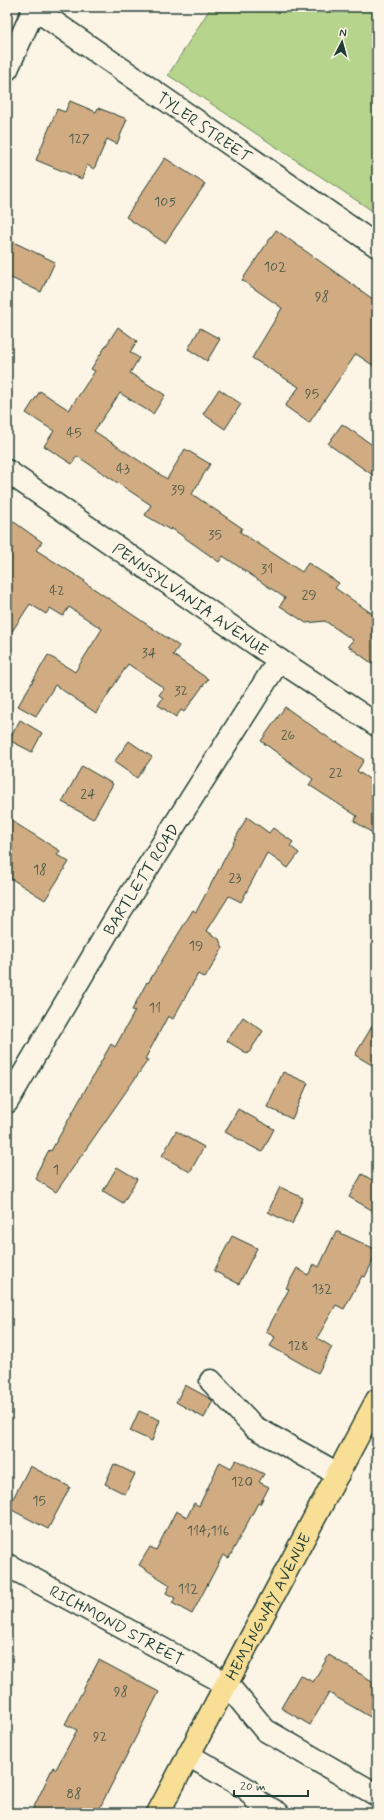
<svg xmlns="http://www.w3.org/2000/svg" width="384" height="1820" font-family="Mynerve,sans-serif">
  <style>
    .green { fill: #b6d48c; stroke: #6a8860 }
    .building { fill: #d1ac83; stroke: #1f3d34 }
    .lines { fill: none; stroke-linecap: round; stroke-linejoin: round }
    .minor-casing { stroke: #1f3d34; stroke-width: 25 }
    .major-casing { stroke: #1f3d34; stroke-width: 25 }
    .minor { stroke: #fcf5e5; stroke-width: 22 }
    .major { stroke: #f9df96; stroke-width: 22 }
    .labels { text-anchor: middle; stroke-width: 4; stroke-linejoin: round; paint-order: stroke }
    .number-label { font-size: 14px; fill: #4c5948 }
    .street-label { font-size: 16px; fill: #1f3d34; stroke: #fcf5e5 }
  </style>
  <rect width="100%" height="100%" fill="#fcf5e5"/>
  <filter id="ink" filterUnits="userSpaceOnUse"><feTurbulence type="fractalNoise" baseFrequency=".025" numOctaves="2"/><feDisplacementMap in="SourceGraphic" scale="8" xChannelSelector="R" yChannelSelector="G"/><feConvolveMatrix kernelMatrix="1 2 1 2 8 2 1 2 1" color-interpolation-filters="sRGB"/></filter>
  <g filter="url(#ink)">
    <!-- green -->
    <polygon class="green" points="211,7 377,7 377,214 168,75"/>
    <!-- building -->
    <g class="building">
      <polygon points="70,101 96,112 98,108 127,119 117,144 107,139 94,169 87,165 82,179 36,160 57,109 65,112"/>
      <polygon points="165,158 205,184 165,243 126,217"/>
      <polygon points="276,230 377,302 377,368 356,354 309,423 285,406 299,387 252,358 282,308 242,280"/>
      <polygon points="7,239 55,262 41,292 7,276"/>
      <polygon points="118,327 137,341 130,352 139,358 130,373 165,395 153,414 120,393 94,431 167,479 185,449 210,464 192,494 242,528 240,532 302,572 308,563 339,583 335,588 377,617 377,667 348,646 353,640 325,621 306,623 280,606 285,598 223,556 219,562 171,528 170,530 145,515 151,505 77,456 72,464 44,446 54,431 26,413 40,391 69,410 95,371 91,369"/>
      <polygon points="200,328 220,339 207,361 188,349"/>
      <polygon points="219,389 241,404 225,429 203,414"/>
      <polygon points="342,424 377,448 377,478 328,444"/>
      <polygon points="7,517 42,542 36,550 85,581 84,582 179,646 173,655 208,679 184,712 181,710 176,717 158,705 163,698 159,695 164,688 128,664 96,713 55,685 36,716 18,706 48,655 75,672 102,629 69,607 63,616 50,608 46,614 30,604 7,639"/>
      <polygon points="285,707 336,743 337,742 364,760 357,771 377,784 377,836 354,821 357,816 309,785 313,779 261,741"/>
      <polygon points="20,720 42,733 32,752 9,740"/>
      <polygon points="129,741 152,757 137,778 114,762"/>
      <polygon points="82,766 113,784 93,819 62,802"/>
      <polygon points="247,817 269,833 273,828 293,842 290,846 299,853 288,868 267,853 241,902 229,896 207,931 219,939 223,948 205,978 198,974 173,1019 168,1016 145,1059 148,1060 56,1192 36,1179 38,1175 36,1174 49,1150 51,1151 111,1044 115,1047 135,1011 132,1010 147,982 148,983 193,910 196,912"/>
      <polygon points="7,818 60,851 57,855 69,862 45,900 7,876"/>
      <polygon points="243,1017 263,1031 248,1054 227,1041"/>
      <polygon points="377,1018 377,1068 355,1055"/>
      <polygon points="283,1072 308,1083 292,1119 267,1107"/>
      <polygon points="238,1109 274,1129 262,1152 225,1132"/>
      <polygon points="176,1131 204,1147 190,1172 162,1156"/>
      <polygon points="117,1167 137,1179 123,1203 103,1191"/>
      <polygon points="362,1174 377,1183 377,1213 349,1197"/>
      <polygon points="280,1187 303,1198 292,1224 268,1212"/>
      <polygon points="336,1231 377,1250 377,1252 365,1277 362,1276 344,1309 336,1305 317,1338 332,1347 318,1373 270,1346 275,1337 266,1332 289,1289 286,1288 297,1268 308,1275 314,1264 319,1267"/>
      <polygon points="232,1236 257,1248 239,1284 214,1271"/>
      <polygon points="185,1385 209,1398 213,1401 204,1418 176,1402"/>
      <polygon points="139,1411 160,1420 152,1441 130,1431"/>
      <polygon points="236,1460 264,1474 259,1482 269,1487 260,1504 258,1503 229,1558 223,1555 192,1614 172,1603 175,1598 166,1593 170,1585 139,1565 150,1547 156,1550 176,1511 187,1517 194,1503 199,1506 220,1462 231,1468"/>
      <polygon points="114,1464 135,1474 125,1494 105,1484"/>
      <polygon points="30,1466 70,1487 48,1529 8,1508"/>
      <polygon points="329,1655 377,1684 377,1721 329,1693 310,1725 281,1708 300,1675 313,1682"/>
      <polygon points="99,1660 159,1692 97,1813 31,1813 53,1767 56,1769 77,1730 65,1724"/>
    </g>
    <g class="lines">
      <defs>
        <g id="minor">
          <path id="s1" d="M 32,7 L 377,246"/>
          <polyline points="7,69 35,7"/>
          <path id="s2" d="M 7,471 L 279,660 L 377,725"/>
          <path id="s3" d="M 7,1102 L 117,916 L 279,660"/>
          <polyline points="211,1381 254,1427 338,1474"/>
          <path id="s4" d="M 7,1565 L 227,1684 L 265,1730 L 377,1795"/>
          <polyline points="188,1755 247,1789 257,1801 278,1813"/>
        </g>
        <g id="major">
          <path id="s5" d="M 158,1813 L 377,1400"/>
        </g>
      </defs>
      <!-- minor casing -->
      <use href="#minor" class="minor-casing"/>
      <!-- major casing -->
      <use href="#major" class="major-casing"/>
      <!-- minor -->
      <use href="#minor" class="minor"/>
      <!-- major -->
      <use href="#major" class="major"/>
    </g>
  </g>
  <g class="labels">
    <!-- number labels -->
    <g class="number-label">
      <text x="79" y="143">127</text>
      <text x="165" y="206">105</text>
      <text x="275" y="271">102</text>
      <text x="322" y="301">98</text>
      <text x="312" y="398">95</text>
      <text x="74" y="437">45</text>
      <text x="123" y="473">43</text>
      <text x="178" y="494">39</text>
      <text x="215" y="539">35</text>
      <text x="267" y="573">31</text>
      <text x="57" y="595">42</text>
      <text x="309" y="599">29</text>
      <text x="149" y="657">34</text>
      <text x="181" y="695">32</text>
      <text x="288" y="739">26</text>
      <text x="336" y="777">22</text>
      <text x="88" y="798">24</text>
      <text x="40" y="874">18</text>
      <text x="235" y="882">23</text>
      <text x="196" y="950">19</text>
      <text x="155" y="1012">11</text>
      <text x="56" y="1174">1</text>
      <text x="322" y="1293">132</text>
      <text x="298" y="1350">128</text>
      <text x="242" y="1486">120</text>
      <text x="39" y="1505">15</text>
      <text x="208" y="1535">114;116</text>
      <text x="188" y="1593">112</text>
      <text x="121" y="1696">98</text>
      <text x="100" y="1741">92</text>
      <text x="74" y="1798">88</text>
    </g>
    <!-- street labels -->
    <g class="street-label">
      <text dy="6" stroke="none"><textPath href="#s1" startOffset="210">TYLER STREET</textPath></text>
      <text dy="6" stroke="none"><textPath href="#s2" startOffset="224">PENNSYLVANIA AVENUE</textPath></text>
      <text dy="6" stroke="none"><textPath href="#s3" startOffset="260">BARTLETT ROAD</textPath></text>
      <text dy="6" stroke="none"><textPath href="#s5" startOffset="234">HEMINGWAY AVENUE</textPath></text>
      <text dy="6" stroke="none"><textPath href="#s4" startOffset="125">RICHMOND STREET</textPath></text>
    </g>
  </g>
  <!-- margin -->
  <rect width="384" height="1820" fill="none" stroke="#fcf5e5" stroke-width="24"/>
  <rect x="12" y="12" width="360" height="1796" fill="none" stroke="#1f3d34" stroke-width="1.5" filter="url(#ink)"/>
  <!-- north arrow -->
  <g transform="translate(342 42) rotate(6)" stroke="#fcf5e5" stroke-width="3" paint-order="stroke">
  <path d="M0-3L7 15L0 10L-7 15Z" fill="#1f3d34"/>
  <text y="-6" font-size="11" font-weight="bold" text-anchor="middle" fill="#1f3d34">N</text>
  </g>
  <!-- scale -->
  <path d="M234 1790v6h74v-6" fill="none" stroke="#1f3d34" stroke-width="2"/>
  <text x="240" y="1790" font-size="12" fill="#1f3d34" stroke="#fcf5e5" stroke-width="3" paint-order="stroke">20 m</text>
</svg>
